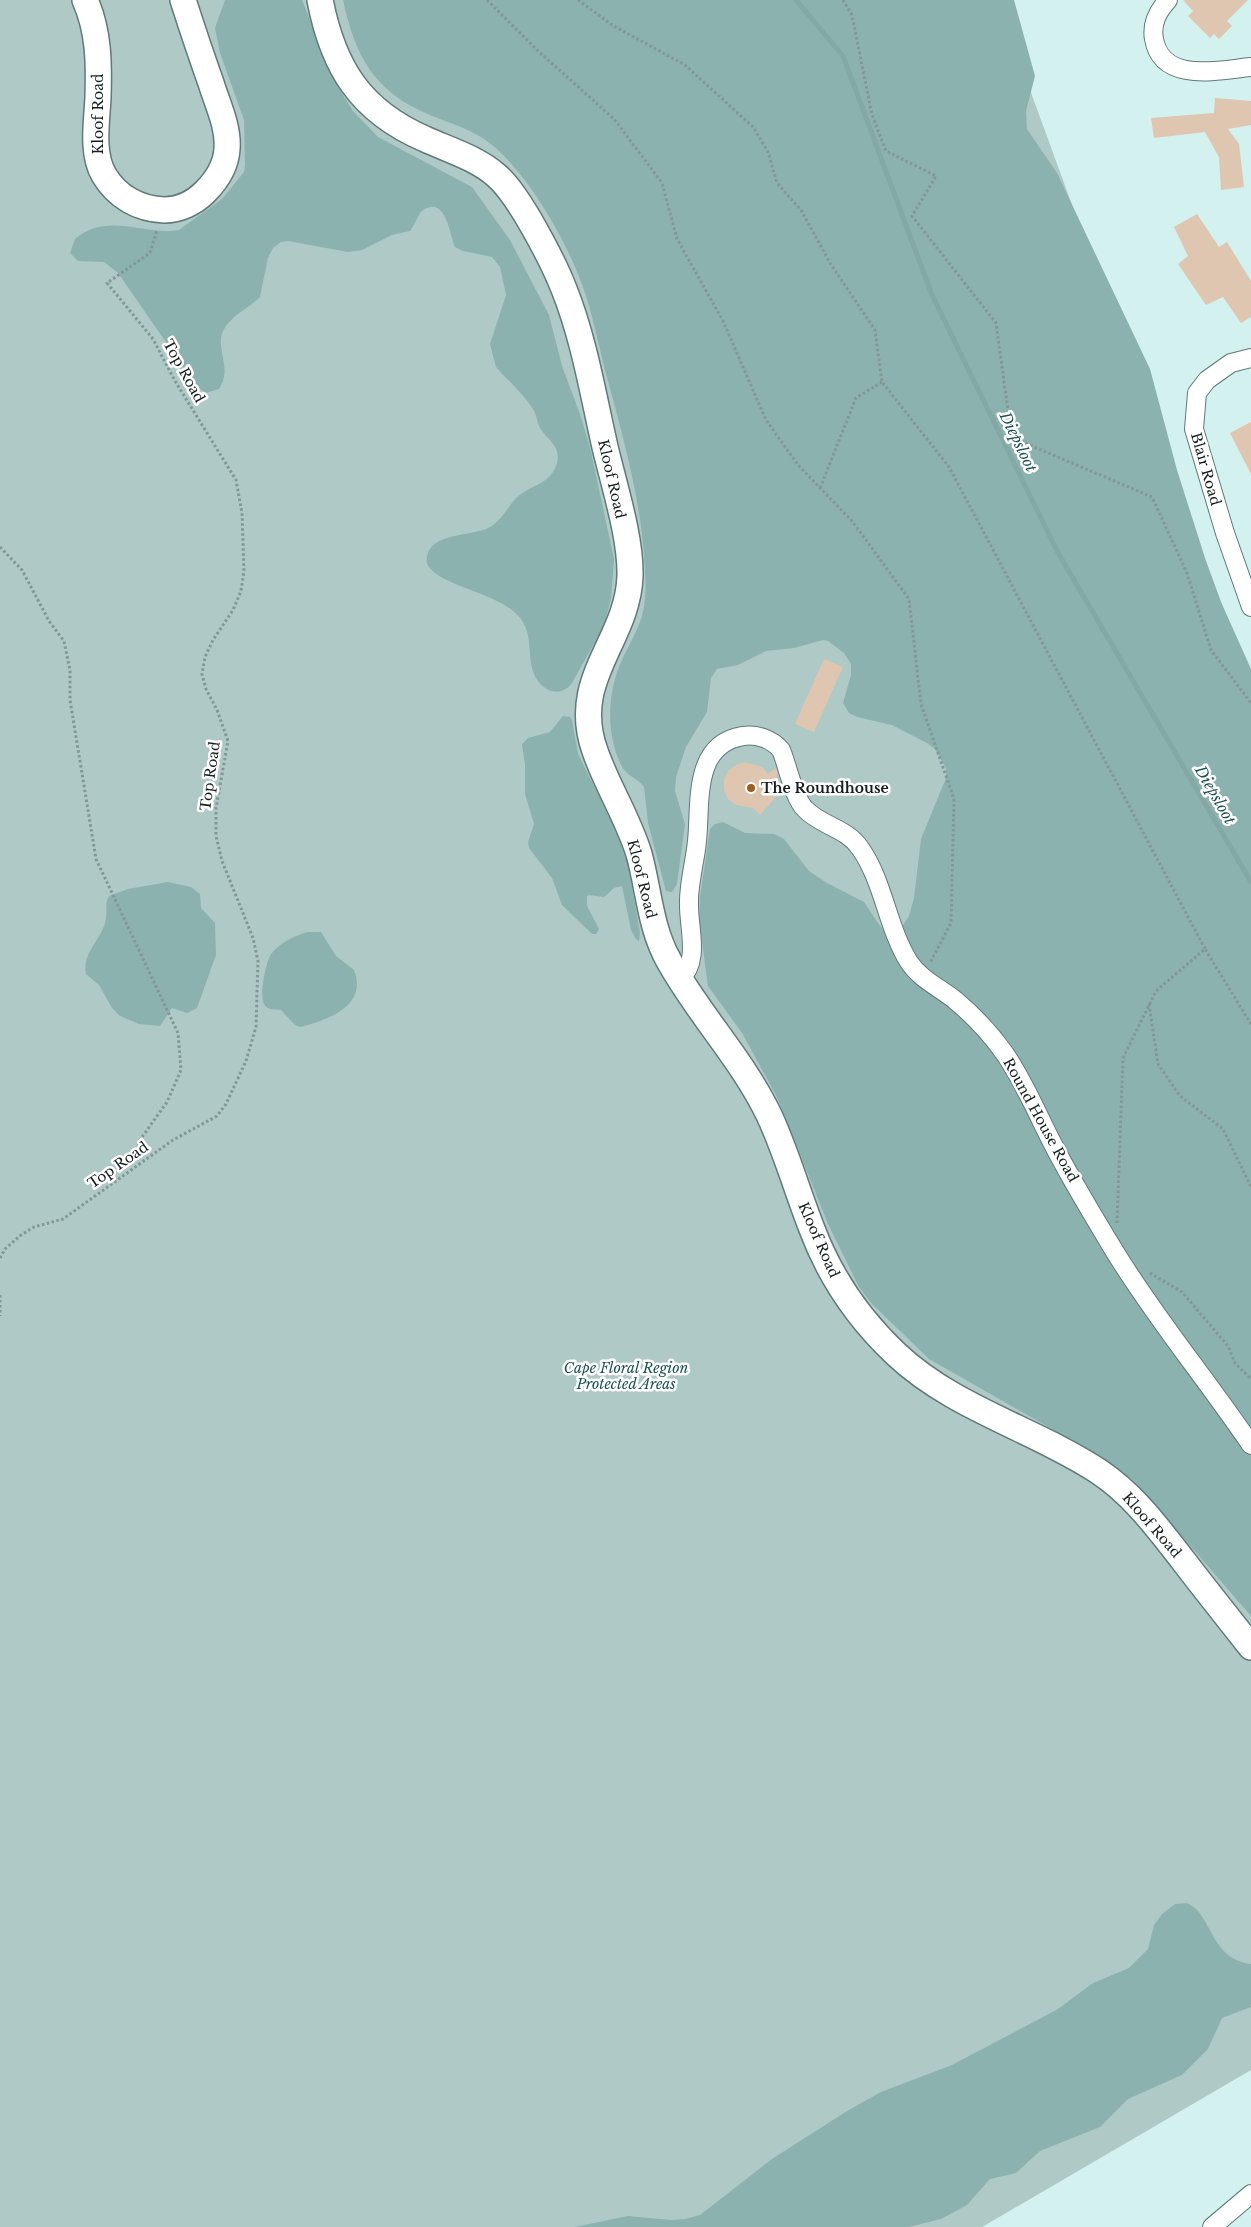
<svg xmlns="http://www.w3.org/2000/svg" width="1251" height="2227" font-family="'Libre Baskerville',serif">
  <style>
    .green { fill: #afc9c7 }
    .forest { fill: #8cb2b0 }
    .lines { fill: none; stroke-linecap: round; stroke-linejoin: round }
    .stream { stroke: #83a8a6; stroke-width: 5 }
    .building { fill: #dfc6b0 }
    .street-casing { stroke: #5e7a79; stroke-width: 20 }
    .secondary-casing { stroke: #5e7a79; stroke-width: 28 }
    .path { stroke: #809795; stroke-width: 3; stroke-dasharray: 2.5 2.5; stroke-linecap: butt }
    .street { stroke: #fff; stroke-width: 18 }
    .secondary { stroke: #fff; stroke-width: 25 }
    .poi-dot { fill: #9a5f20; stroke: #fff; stroke-width: 2 }
    .labels { text-anchor: middle; stroke-width: 5; stroke-linejoin: round; paint-order: stroke }
    .street-label { font-size: 14px; fill: #141f1e; stroke: #fff }
    .poi-label { font-size: 14px; font-weight: bold; fill: #141f1e; stroke: #fff; text-anchor: start }
    .park-label { font-size: 14px; font-style: italic; fill: #19514f; stroke: #fff }
    .water-label { font-size: 15px; font-style: italic; fill: #1a5150; stroke: #fff }
  </style>
  <rect width="100%" height="100%" fill="#d2f1ef"/>
  <!-- green -->
  <polygon class="green" points="0,0 997,0 1130,363 1251,681 1251,2070 982,2227 0,2227"/>
  <!-- forest -->
  <g class="forest">
    <path d="M 225,0 L 302,0 L 335,82 L 353,111 L 378,137 L 472,187 L 510,240 L 549,315 L 562,366 L 580,414 L 590,447 L 614,559 L 611,598 L 604,626 L 572,683 C 560,699 541,691 534,674 C 527,656 533,636 521,619 C 499,591 440,588 427,564 C 424,529 475,539 493,525 C 505,516 510,502 521,494 C 532,486 546,483 553,472 C 566,449 550,443 540,428 C 537,423 537,416 534,411 C 524,394 508,381 496,367 L 490,344 L 506,295 L 500,267 L 492,257 L 463,251 L 455,247 C 450,237 446,193 422,211 C 417,216 415,225 410,231 L 392,235 L 362,250 L 348,252 L 288,241 L 281,242 L 273,248 L 268,258 L 260,297 C 248,309 231,315 223,331 C 215,349 233,368 219,389 L 206,393 L 197,387 L 118,273 L 104,262 L 78,261 L 70,253 L 75,239 C 107,211 146,236 179,230 L 222,199 L 244,172 L 245,165 L 244,120 L 220,53 L 215,28 Z"/>
    <path d="M 343,0 L 1014,0 L 1035,76 L 1026,111 L 1027,129 L 1057,173 L 1150,369 L 1177,470 L 1205,558 L 1221,602 L 1251,669 L 1251,1616 L 1134,1481 L 1096,1454 L 929,1359 L 872,1304 L 859,1287 L 828,1224 L 777,1097 L 742,1033 L 708,986 L 699,920 L 700,897 L 710,829 L 715,824 L 723,822 L 745,833 L 774,834 L 784,839 L 809,871 L 827,883 L 864,902 L 880,926 L 888,934 L 900,930 L 909,916 L 914,898 L 921,839 L 946,778 L 946,768 L 935,749 L 927,743 L 892,725 L 857,717 L 849,713 L 843,703 L 851,675 L 851,664 L 844,653 L 828,641 L 823,640 L 794,648 L 766,651 L 738,665 L 717,669 L 711,678 L 707,712 L 686,747 L 676,777 L 675,791 L 685,824 L 677,884 L 672,892 L 666,891 L 648,823 L 644,787 C 638,778 626,776 621,765 C 606,733 607,695 621,662 C 628,647 637,632 642,616 C 646,601 646,586 645,570 C 642,505 625,444 608,381 C 600,353 595,324 586,296 C 571,248 531,177 492,145 C 474,130 452,124 430,115 C 374,92 355,56 343,0 Z"/>
    <polygon points="563,716 570,717 572,720 578,754 616,830 628,865 640,932 639,941 636,939 631,930 622,886 614,888 604,897 589,895 587,896 587,906 599,929 596,934 592,934 562,905 552,878 529,848 528,842 534,824 525,794 525,765 522,744 528,738 550,732"/>
    <path d="M 168,882 L 191,887 L 200,894 L 201,908 L 215,923 L 216,955 L 197,1008 L 187,1013 L 172,1008 L 160,1026 L 139,1024 L 120,1016 L 112,1008 L 99,985 L 86,974 C 82,953 100,941 105,923 C 108,914 104,904 109,896 L 128,889 Z"/>
    <path d="M 308,932 L 321,932 L 336,956 L 354,970 C 368,1006 328,1020 300,1027 L 295,1025 L 281,1010 C 275,1009 268,1011 264,1004 C 259,996 266,961 271,954 C 281,942 294,936 308,932 Z"/>
    <path d="M 1186,1903 C 1212,1911 1209,1959 1251,1964 L 1251,2007 L 1222,2018 L 1208,2049 L 1182,2075 L 1128,2099 L 1100,2127 L 1040,2151 L 1016,2173 L 990,2179 L 967,2205 L 941,2219 L 909,2227 L 575,2227 L 628,2216 L 671,2220 L 685,2219 L 700,2215 L 772,2159 L 847,2111 L 881,2092 L 952,2065 L 1058,2009 L 1093,1983 L 1129,1968 L 1148,1949 L 1154,1925 L 1162,1914 L 1175,1904 Z"/>
  </g>
  <g class="lines">
    <!-- stream -->
    <polyline class="stream" points="796,0 843,56 932,295 1057,551 1251,882"/>
  </g>
  <!-- building -->
  <g class="building">
    <polygon points="1183,0 1248,0 1227,21 1232,26 1219,39 1214,34 1210,38 1188,16 1193,11"/>
    <polygon points="1215,98 1251,101 1251,125 1228,129 1239,144 1244,187 1221,190 1219,157 1205,132 1154,138 1151,118 1214,113"/>
    <polygon points="1197,214 1219,247 1227,242 1251,281 1251,317 1241,323 1223,297 1206,305 1178,264 1188,256 1174,227"/>
    <polygon points="1251,422 1251,474 1230,433"/>
    <polygon points="824,659 843,667 814,732 795,724"/>
    <polygon points="745,762 762,767 768,774 776,768 777,772 777,796 760,815 753,808 736,805 728,799 724,790 724,780 728,771 736,765"/>
  </g>
  <g class="lines">
    <defs>
      <g id="street">
        <path d="M 1168,0 C 1158,11 1151,23 1154,39 C 1162,84 1219,70 1251,67"/>
        <polyline points="1251,358 1231,363 1207,380 1197,393 1194,429 1225,533 1251,607"/>
        <path d="M 680,979 C 700,962 689,929 689,906 C 688,884 695,863 697,841 C 701,804 692,744 743,736 C 757,734 772,739 781,750 C 788,766 793,797 805,809 C 821,826 847,828 860,848 C 884,882 887,927 909,962 C 920,979 940,988 955,1000 C 974,1016 991,1034 1005,1054 C 1026,1084 1039,1119 1057,1152 C 1075,1186 1095,1219 1115,1252 C 1156,1319 1207,1380 1251,1445"/>
        <polyline points="1212,2227 1251,2194"/>
      </g>
      <g id="secondary">
        <path d="M 85,0 C 99,31 99,64 98,97 C 97,121 91,153 104,175 C 117,197 139,209 164,210 C 179,210 194,203 205,192 C 217,180 226,166 227,149 C 229,127 217,103 211,83 C 201,55 192,28 183,0"/>
        <path d="M 320,0 C 333,67 360,111 425,139 C 449,150 477,158 497,176 C 519,195 553,261 564,289 C 584,339 593,394 605,447 C 614,485 631,538 630,576 C 628,641 569,679 595,751 C 607,786 628,818 639,854 C 649,890 650,928 669,961 C 699,1015 742,1059 769,1115 C 786,1151 797,1191 812,1229 C 830,1277 859,1319 896,1354 C 953,1408 1034,1429 1098,1471 C 1133,1494 1157,1527 1182,1559 C 1205,1589 1228,1618 1251,1647"/>
      </g>
    </defs>
    <!-- street casing -->
    <use href="#street" class="street-casing"/>
    <!-- secondary casing -->
    <use href="#secondary" class="secondary-casing"/>
    <!-- path -->
    <g class="path">
      <polyline points="487,0 537,50 614,119 662,183 677,239 723,321 766,420 798,465 852,521 909,599 921,704 954,799 951,923 930,963"/>
      <polyline points="578,0 612,25 685,65 753,127 768,152 777,183 801,210 830,263 875,330 882,382 949,467 1205,949"/>
      <polyline points="843,0 852,15 872,115 886,151 936,176 912,216 996,323 1011,432 1025,443 1152,497 1187,573 1211,650 1251,703"/>
      <polyline points="820,488 856,398 882,382"/>
      <polyline points="0,547 22,570 49,621 64,641 70,670 70,700 96,859 178,1033 181,1070 167,1102 140,1140 136,1153 139,1163"/>
      <polyline points="1149,1004 1158,1064 1180,1096 1223,1129 1251,1187"/>
      <polyline points="1117,1223 1123,1058 1156,991 1205,949 1251,1024"/>
      <polyline points="0,1258 5,1249 21,1235 34,1227 63,1219 173,1140 217,1116 226,1104 246,1061 256,1027 258,961 253,938 222,861 216,836 216,808 228,741 217,710 206,689 202,674 205,657 213,640 233,610 241,591 244,571 242,513 236,480 175,381 153,339 107,283 150,253 157,230"/>
      <polyline points="1150,1273 1182,1292 1228,1346 1235,1363 1251,1379"/>
      <polyline points="0,1295 0,1316"/>
    </g>
    <!-- street -->
    <use href="#street" class="street"/>
    <!-- secondary -->
    <use href="#secondary" class="secondary"/>
  </g>
  <!-- markers -->
  <circle class="poi-dot" cx="751" cy="788" r="5"/>
  <g class="labels">
    <!-- street labels -->
    <g class="street-label">
      <text transform="translate(98 114) rotate(-90)" y="5">Kloof Road</text>
      <text transform="translate(184 371) rotate(61)" y="5">Top Road</text>
      <text transform="translate(1206 469) rotate(74)" y="5">Blair Road</text>
      <text transform="translate(612 479) rotate(77)" y="5">Kloof Road</text>
      <text transform="translate(210 776) rotate(-82)" y="5">Top Road</text>
      <text transform="translate(642 879) rotate(76)" y="5">Kloof Road</text>
      <text transform="translate(1041 1120) rotate(61)" y="5">Round House Road</text>
      <text transform="translate(118 1165) rotate(-35)" y="5">Top Road</text>
      <text transform="translate(819 1240) rotate(66)" y="5">Kloof Road</text>
      <text transform="translate(1152 1525) rotate(49)" y="5">Kloof Road</text>
    </g>
    <!-- poi labels -->
    <g class="poi-label">
      <text x="761" y="793">The Roundhouse</text>
    </g>
    <!-- park labels -->
    <g class="park-label">
      <text x="626" y="1373">Cape Floral Region<tspan x="626" dy="16">Protected Areas</tspan></text>
    </g>
    <!-- water labels -->
    <g class="water-label">
      <text transform="translate(1018 442) rotate(64)" y="5">Diepsloot</text>
      <text transform="translate(1215 795) rotate(60)" y="5">Diepsloot</text>
    </g>
  </g>
</svg>
